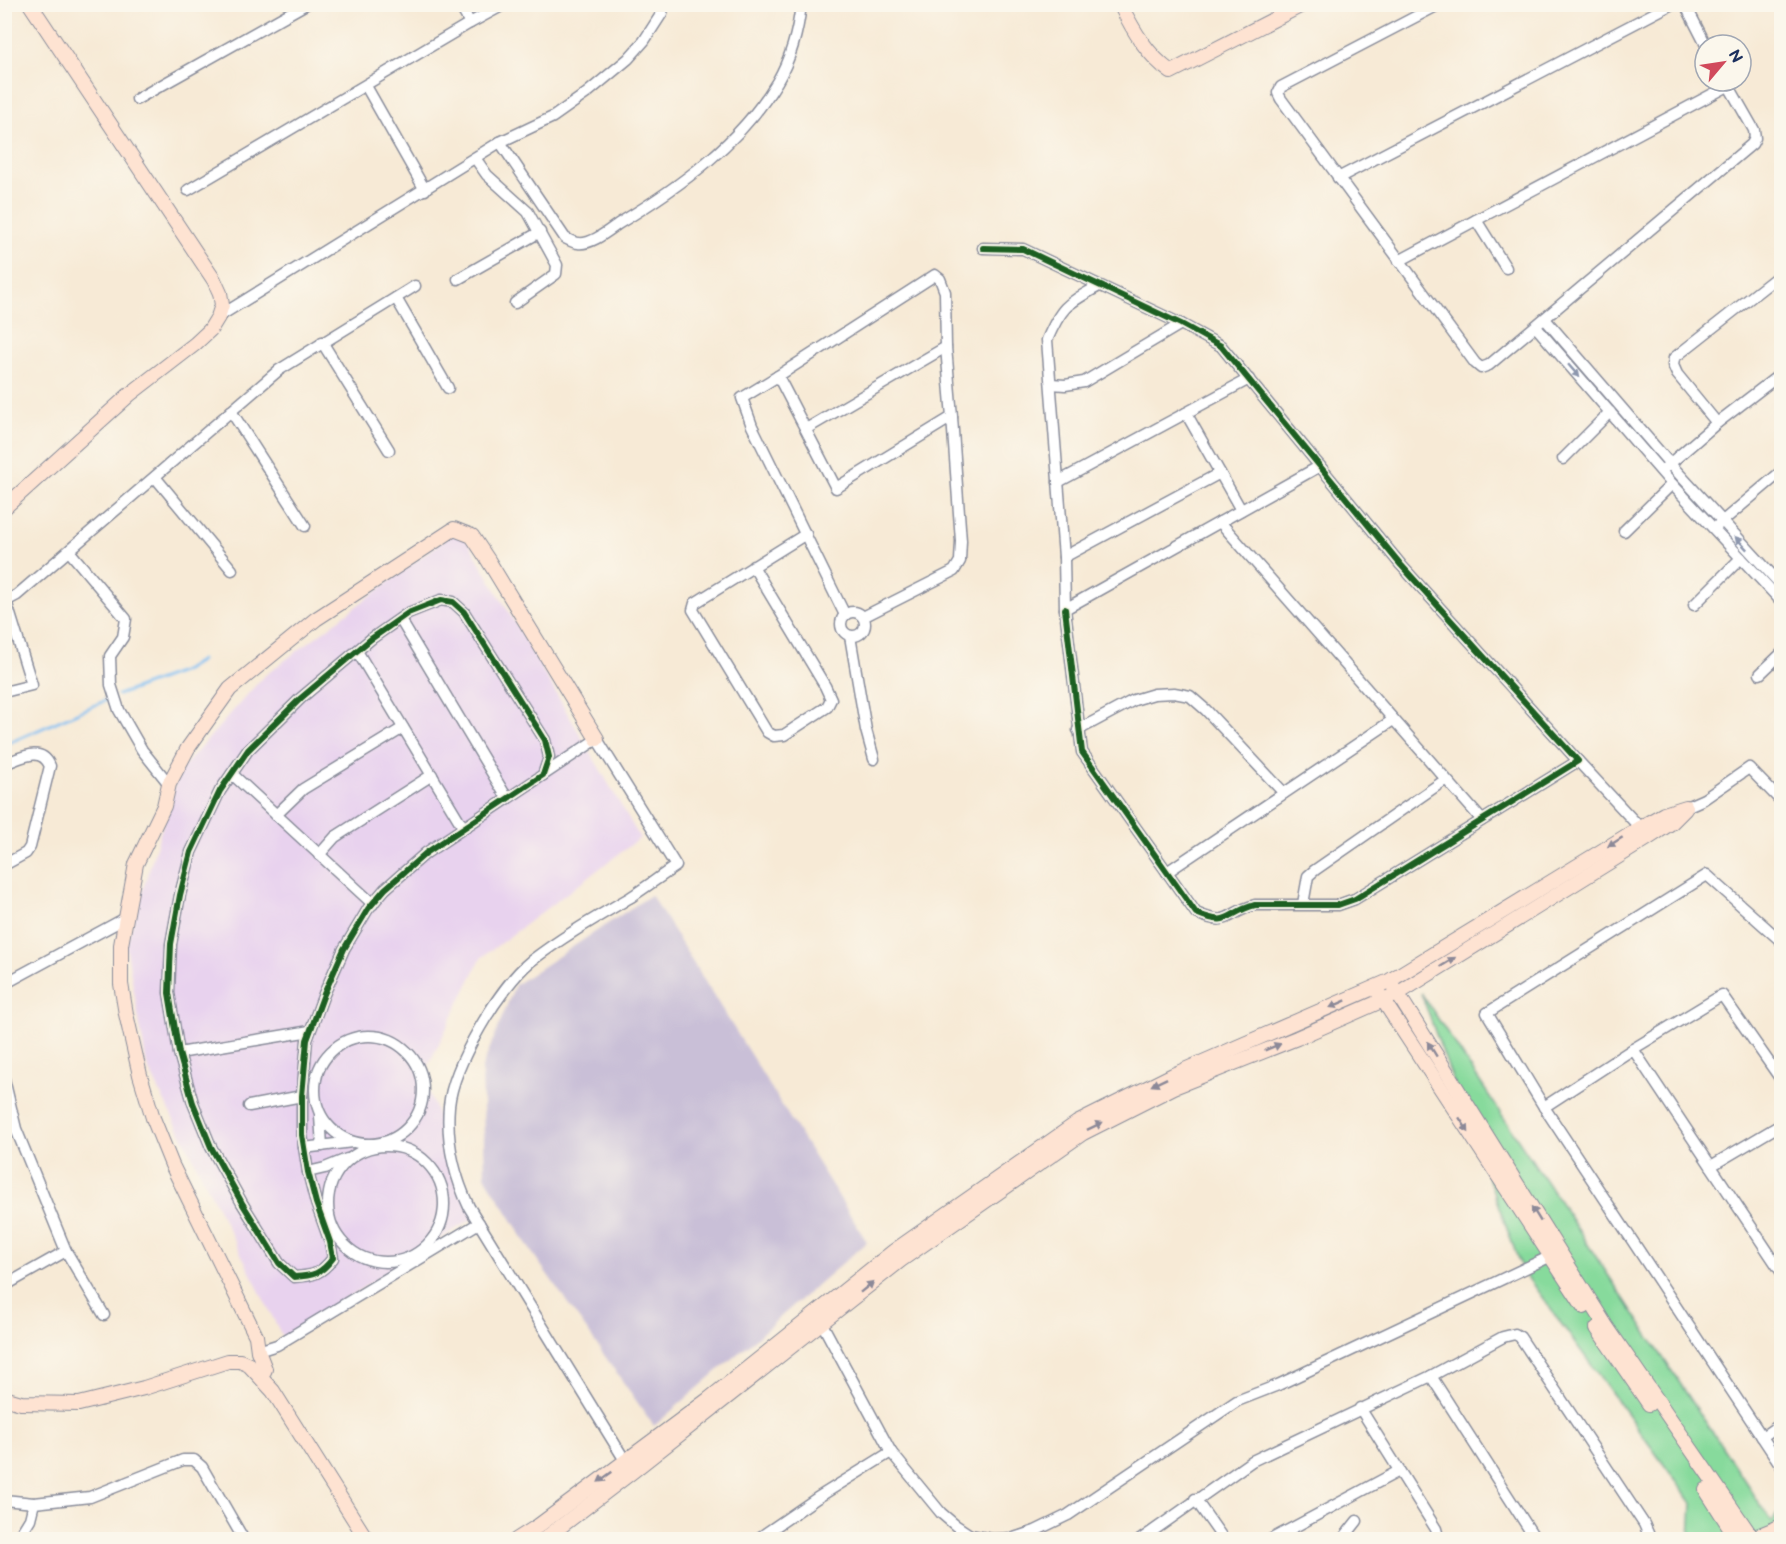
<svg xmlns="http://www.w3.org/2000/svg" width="1786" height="1544" font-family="'Balsamiq Sans',sans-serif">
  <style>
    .built { fill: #e8d2ee }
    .industrial { fill: #c9bfd7 }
    .green { fill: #87da9c; stroke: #51847d; stroke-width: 1.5 }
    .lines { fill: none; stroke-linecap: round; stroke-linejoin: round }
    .stream { stroke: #7dbdf2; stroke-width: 3 }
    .street-casing { stroke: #898c9a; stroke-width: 13 }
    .secondary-casing { stroke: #898c9a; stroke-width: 16 }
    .street { stroke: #fff; stroke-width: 10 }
    .secondary { stroke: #fee3d2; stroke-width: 14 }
    .cycleway-casing { stroke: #fbf7ec; stroke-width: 10 }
    .cycleway { stroke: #1b5e20; stroke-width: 6 }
    .oneway { fill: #8d97ae }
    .oneway2 { fill: #8c8998 }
  </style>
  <rect width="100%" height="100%" fill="#fbf7ec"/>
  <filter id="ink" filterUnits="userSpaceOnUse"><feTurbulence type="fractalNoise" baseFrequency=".0167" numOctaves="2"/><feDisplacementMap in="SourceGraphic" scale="12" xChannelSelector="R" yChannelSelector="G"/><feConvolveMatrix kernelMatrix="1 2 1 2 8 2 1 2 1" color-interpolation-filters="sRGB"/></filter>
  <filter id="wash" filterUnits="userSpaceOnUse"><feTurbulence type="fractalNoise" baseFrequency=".008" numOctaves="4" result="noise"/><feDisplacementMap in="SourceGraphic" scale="24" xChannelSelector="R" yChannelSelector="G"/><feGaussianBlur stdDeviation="1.35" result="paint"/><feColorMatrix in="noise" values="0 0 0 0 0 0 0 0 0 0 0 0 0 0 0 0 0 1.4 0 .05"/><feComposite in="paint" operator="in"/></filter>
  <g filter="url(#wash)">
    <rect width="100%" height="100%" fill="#f7ead6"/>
    <!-- built -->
    <polygon class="built" points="460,528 640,838 481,958 423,1076 475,1217 283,1338 147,1066 126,945 179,772 263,677"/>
    <!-- industrial -->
    <polygon class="industrial" points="651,895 867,1242 654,1426 531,1251 485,1176 482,1068 515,985"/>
    <!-- green -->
    <polygon class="green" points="1421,993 1772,1522 1781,1511 1781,1539 1690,1539 1692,1503 1522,1270"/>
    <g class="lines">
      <!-- stream -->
      <g class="stream">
        <polyline points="118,695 184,671 201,660"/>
        <polyline points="4,745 111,698"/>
      </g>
    </g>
  </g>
  <g filter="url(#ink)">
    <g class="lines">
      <defs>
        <g id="street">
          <polyline points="459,4 470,23"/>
          <polyline points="1440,4 1281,87 1278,93 1281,99 1475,363 1481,368 1489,365 1752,144 1755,138 1754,130 1726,81"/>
          <polyline points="1685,4 1706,45"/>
          <polyline points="366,86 425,190"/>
          <polyline points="137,99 306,4"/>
          <path d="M 500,142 L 565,238 C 569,240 574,243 578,243 C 591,245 608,231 618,224 C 679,187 740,144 777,82 C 791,58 798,33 801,4"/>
          <polyline points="475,158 487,175 528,212 557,265 556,274 515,303"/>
          <polyline points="1338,178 1672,4"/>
          <polyline points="188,190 470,23 505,4"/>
          <polyline points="1476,220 1506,268"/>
          <path d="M 983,248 L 1023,249 L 1181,324 L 1221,346 L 1401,565 L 1578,761 L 1355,899 L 1338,905 L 1255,905 C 1225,913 1231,928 1196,913 L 1082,752 L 1065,609"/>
          <polyline points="1399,261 1728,86"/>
          <polygon points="935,275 940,279 945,292 946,347 952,417 836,488 778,376"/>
          <polyline points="458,279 540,232"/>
          <path d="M 1099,286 C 1067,304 1062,305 1047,340 L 1064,557 L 1065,609 L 1320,466"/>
          <polyline points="396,298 448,388"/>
          <polyline points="218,317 500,142 553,117 587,93 628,59 644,41 662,13 664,4"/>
          <polyline points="1545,319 1670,464 1782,586"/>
          <polyline points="1536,327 1672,484 1782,602"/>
          <polyline points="322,342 389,450"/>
          <polyline points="778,376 742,398 752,426 845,615"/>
          <polyline points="1051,384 1065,385 1084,382 1181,324"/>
          <polyline points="231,411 305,526"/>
          <polyline points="1186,413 1241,510"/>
          <polyline points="1717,423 1677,374 1673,365 1674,358 1782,273"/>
          <polyline points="806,429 946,347"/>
          <polyline points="1563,459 1610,412"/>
          <polyline points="1666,467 1717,423 1782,373"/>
          <polyline points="155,477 232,570"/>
          <polyline points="1058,482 1249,379"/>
          <polyline points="1220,522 1482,820"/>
          <polyline points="1718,525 1782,471"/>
          <polyline points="1624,531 1672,484"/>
          <polyline points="69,551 126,619 123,637 110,656 111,685 119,710 142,750 169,784"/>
          <polyline points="1064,557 1220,473"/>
          <polyline points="753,566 825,686 831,699 827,707 784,735 774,736 767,732 693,610 695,603 806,534"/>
          <path d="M 441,600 L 453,602 L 464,612 L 545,740 L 549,757 L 543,775 L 426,853 L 385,889 L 368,909 L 344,949 L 324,994 L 307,1040 L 302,1096 L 302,1135 L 308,1172 L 316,1203 L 330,1242 L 333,1258 C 321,1274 313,1276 294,1277 L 279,1263 L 242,1203 L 211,1147 L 193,1103 L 179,1053 L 169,993 L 171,944 L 180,895 L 191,852 L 220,791 L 248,750 L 301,698 L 371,639 L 408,613 Z"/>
          <polyline points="4,602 17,595 279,370 415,286"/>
          <polyline points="1694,605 1741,558"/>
          <circle cx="853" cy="624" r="12"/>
          <polyline points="863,617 954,571 960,561 961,541 952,417"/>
          <polyline points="400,619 507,798"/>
          <polyline points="850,636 866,730 874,759"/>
          <polyline points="357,651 463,827"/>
          <polyline points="1760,674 1782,653"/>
          <polyline points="4,692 32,685 6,601"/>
          <polyline points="1078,730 1134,700 1154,694 1174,693 1190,696 1206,710 1284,793"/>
          <polyline points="1578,761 1645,833"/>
          <path d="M 4,764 C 21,758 41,745 50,766 L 30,847 L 26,853 L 4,865"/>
          <polyline points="232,774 373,904"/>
          <path d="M 543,775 L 597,739 L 676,866 C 661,876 646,887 631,897 C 597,917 562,937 531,961 C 500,986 453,1065 449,1106 C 446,1142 454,1175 469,1207 L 629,1467"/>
          <polyline points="1686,807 1704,799 1749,768 1782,802"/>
          <polyline points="276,815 303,789 403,728"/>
          <polyline points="319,855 335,837 432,775"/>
          <polyline points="1167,872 1393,720"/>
          <polyline points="1303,904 1308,876 1315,870 1445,780"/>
          <polyline points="1782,942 1707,875 1487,1013 1544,1107 1782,1467"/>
          <polyline points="4,984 124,919"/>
          <circle cx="369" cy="1090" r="54"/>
          <polyline points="1633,1049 1782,1273"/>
          <polyline points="179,1053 310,1031"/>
          <polyline points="4,1079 16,1129 66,1251 104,1315"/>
          <polyline points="249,1106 302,1096"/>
          <polyline points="1544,1107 1633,1049 1722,995 1782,1081"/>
          <polyline points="320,1116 322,1146"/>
          <circle cx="386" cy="1204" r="58"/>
          <polyline points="304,1148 352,1142"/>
          <polyline points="1711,1166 1782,1124"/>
          <polyline points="308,1172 325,1168 347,1159"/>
          <polyline points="4,1286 66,1251"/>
          <polyline points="819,1318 891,1452 941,1513 955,1525 970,1535 992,1539 1014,1538 1035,1531 1068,1515 1237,1401 1278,1385 1549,1257"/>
          <polyline points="258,1351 277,1345 479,1223"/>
          <polyline points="1431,1376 1536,1540"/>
          <polyline points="1360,1408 1436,1529 1439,1540"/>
          <polyline points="1762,1437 1782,1423"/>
          <polyline points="1195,1499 1224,1540"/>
          <polyline points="4,1500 34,1503 90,1497 183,1460 194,1460 202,1467 244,1540"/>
          <polyline points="17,1540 30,1519 34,1503"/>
          <polyline points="756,1540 817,1498 891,1452"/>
          <polyline points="1140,1540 1252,1461 1431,1376 1503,1337 1515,1334 1520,1337 1644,1524 1651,1540"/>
          <polyline points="1270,1540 1399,1471"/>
          <polyline points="1342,1540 1357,1521"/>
        </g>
        <g id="secondary">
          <path d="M 1120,4 C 1133,30 1147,55 1171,72 L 1304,4"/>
          <polyline points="4,508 129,395 195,344 210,330 218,317 222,305 220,293 214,280 30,4"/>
          <polyline points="1394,988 1606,1326 1751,1536"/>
          <polyline points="1379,994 1584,1307"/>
          <polyline points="1597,1328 1649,1404"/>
          <polyline points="262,1376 265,1369 258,1351 256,1336 172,1165 153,1118 140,1075 126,1014 121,984 121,945 136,864 164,806 169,784 188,748 230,689 316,619 454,529 472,536 488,560 597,739"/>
          <polyline points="4,1398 21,1403 79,1404 144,1388 228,1361 240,1361 249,1365 273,1391 367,1540"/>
          <polyline points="1706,1490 1738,1540"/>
          <polyline points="1755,1537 1782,1526"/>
          <polyline points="516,1540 538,1526 709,1399 894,1251 1077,1123 1173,1075 1389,981 1641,827 1664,814 1686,807"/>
          <polyline points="543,1540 632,1472 901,1260 1083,1133 1174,1087 1297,1038 1397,994 1648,838 1671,823 1685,809"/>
        </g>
      </defs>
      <!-- street casing -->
      <use href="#street" class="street-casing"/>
      <!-- secondary casing -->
      <use href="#secondary" class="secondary-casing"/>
      <!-- street -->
      <use href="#street" class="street"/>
      <!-- secondary -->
      <use href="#secondary" class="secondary"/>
      <defs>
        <g id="cycleway">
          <path d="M 983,248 L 1023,249 L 1181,324 L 1221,346 L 1401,565 L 1578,761 L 1355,899 L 1338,905 L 1255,905 C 1225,913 1231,928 1196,913 L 1082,752 L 1065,609"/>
          <path d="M 441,600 L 453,602 L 464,612 L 545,740 L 549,757 L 543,775 L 426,853 L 385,889 L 368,909 L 344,949 L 324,994 L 307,1040 L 302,1096 L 302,1135 L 308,1172 L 316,1203 L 330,1242 L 333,1258 C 321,1274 313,1276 294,1277 L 279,1263 L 242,1203 L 211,1147 L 193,1103 L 179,1053 L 169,993 L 171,944 L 180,895 L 191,852 L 220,791 L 248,750 L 301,698 L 371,639 L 408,613 Z"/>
        </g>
      </defs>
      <!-- cycleway casing -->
      <use href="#cycleway" class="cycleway-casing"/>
      <!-- cycleway -->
      <use href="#cycleway" class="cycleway"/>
    </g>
    <!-- one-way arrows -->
    <defs><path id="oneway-solid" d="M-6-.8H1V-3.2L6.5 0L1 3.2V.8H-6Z" transform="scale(1.5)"/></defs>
    <g class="oneway">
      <use href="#oneway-solid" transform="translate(1574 371) rotate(49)"/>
      <use href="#oneway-solid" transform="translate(1741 543) rotate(-133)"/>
    </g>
    <g class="oneway2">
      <use href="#oneway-solid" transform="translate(1615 842) rotate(148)"/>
      <use href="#oneway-solid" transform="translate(1448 962) rotate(-32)"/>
      <use href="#oneway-solid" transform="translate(1338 1004) rotate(156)"/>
      <use href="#oneway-solid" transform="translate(1273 1047) rotate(-22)"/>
      <use href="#oneway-solid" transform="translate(1432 1049) rotate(-122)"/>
      <use href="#oneway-solid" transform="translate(1159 1082) rotate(154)"/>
      <use href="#oneway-solid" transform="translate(1464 1125) rotate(57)"/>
      <use href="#oneway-solid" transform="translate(1095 1126) rotate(-26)"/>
      <use href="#oneway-solid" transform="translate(1536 1214) rotate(-122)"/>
      <use href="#oneway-solid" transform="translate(867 1287) rotate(-39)"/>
      <use href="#oneway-solid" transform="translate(605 1477) rotate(144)"/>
    </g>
  </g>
  <!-- margin -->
  <rect width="1786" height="1544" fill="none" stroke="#fbf7ec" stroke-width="24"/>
  <!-- north arrow -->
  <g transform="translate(1723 63) rotate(61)"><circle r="28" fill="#fbf7ec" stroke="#a1a7b3" stroke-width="1.5"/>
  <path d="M0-4.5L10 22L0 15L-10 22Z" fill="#d1495b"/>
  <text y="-9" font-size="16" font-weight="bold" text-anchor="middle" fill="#1b2f5e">N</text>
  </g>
</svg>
